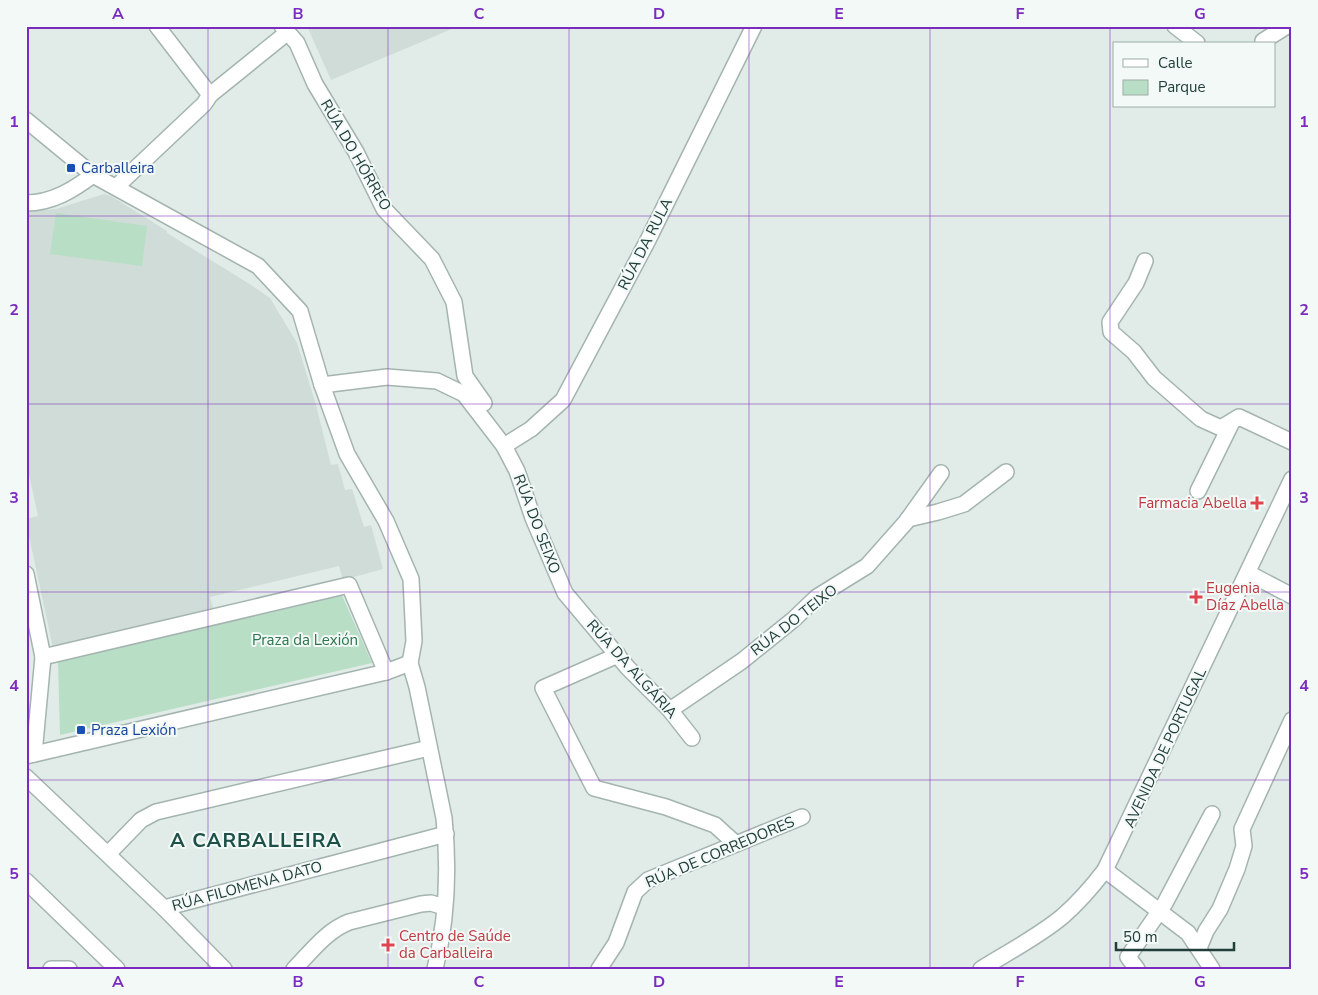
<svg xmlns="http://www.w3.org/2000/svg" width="1318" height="995" font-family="'Nunito Sans',sans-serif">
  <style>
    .built { fill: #cfdcd7 }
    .green { fill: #b9dec6 }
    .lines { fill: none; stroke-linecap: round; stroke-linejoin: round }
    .minor-casing { stroke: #a4b4b0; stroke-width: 18 }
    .minor { stroke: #fff; stroke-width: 15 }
    .grid { fill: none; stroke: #7b2cbf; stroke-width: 1; stroke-opacity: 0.55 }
    .transit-dot { fill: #1a4fb4; stroke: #f2f9f6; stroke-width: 2 }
    .health-dot { fill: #e0444e; stroke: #f2f9f6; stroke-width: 2 }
    .labels { text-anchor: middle; stroke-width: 4; stroke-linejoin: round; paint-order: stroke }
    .street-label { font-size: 15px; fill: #213e38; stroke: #f2f9f6 }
    .transit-label { font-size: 15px; fill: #164399; stroke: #f2f9f6; text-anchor: start }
    .health-label { font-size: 15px; fill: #be3a42; stroke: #f2f9f6; text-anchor: start }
    .park-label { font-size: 15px; fill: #2a764d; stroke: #f2f9f6 }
    .district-label { font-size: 20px; font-weight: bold; letter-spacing: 1px; fill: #1c5048; stroke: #f2f9f6 }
    .neatline { fill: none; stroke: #7b2cbf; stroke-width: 2 }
    .grid-label { font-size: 16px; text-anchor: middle; font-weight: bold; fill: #7b2cbf }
  </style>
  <rect width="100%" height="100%" fill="#e1ece8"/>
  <!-- built -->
  <g class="built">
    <polygon points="307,26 459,26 331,80"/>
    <polygon points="104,194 111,196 167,231 167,233 248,283 270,298 297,343 316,405 331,465 338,464 345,490 352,489 364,527 371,525 383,569 343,580 339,566 210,597 213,608 53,648 26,522 26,519 38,516 28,470 26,470 26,211 56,209"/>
  </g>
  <!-- green -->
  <g class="green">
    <polygon points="56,213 147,226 142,266 50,254"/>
    <polygon points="341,593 372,663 60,735 58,662"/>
  </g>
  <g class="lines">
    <defs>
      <g id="minor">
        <polyline points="157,26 210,95"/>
        <polyline points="282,26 297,43 315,84 356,152 384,209 432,259 454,302 465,376 484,403"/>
        <polyline points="1175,26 1197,43"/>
        <polyline points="1263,41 1287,26"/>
        <path d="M 26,120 L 93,175 L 258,266 L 300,311 L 322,385 L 347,454 L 386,521 L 411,579 L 414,641 L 410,663 L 417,687 L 444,818 C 449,867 447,920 435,969"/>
        <polyline points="116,187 204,104 210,95 288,32"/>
        <path d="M 26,203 C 52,203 73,190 93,175"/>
        <polyline points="1145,261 1136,283 1110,322 1111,332 1134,352 1154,378 1201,419 1221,428 1239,417 1292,442"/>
        <polyline points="322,385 387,377 437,381 464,394 504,446 531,429 563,400 647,242 754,26"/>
        <polyline points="504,446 517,471 533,518 565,593 628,668 670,710 692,738"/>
        <polyline points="1198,491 1232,422"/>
        <polyline points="908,519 938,512 964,504 1006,472"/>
        <polyline points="1248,573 1292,596"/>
        <polyline points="26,574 43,657 34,754"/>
        <polyline points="618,655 543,688 594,788 666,807 715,825 736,844"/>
        <polyline points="43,657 349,585 386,672"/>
        <polyline points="670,710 742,661 794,619 817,597 867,566 906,522 941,473"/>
        <polyline points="26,756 386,672 410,663"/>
        <polyline points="26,777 164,908 224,969"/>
        <polyline points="108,854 141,820 156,812 429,748"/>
        <polyline points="1105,870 1188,933 1212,969"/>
        <polyline points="26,881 117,969"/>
        <polyline points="164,908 446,834"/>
        <polyline points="1199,948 1206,931 1220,909 1237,869 1244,846 1242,829 1292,720"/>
        <polyline points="51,969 69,969"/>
        <path d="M 294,969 C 311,952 326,931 349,922 L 421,904 L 431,903 L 444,907"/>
        <polyline points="599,969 616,943 635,892 648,880 802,817"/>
        <path d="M 981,969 C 1008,952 1038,937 1063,916 C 1079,902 1092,887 1105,870 L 1292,479"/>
        <polyline points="1137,969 1128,957 1165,903 1212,814"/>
      </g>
    </defs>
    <!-- minor casing -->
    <use href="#minor" class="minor-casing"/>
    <!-- minor -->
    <use href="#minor" class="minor"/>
  </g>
  <!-- grid -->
  <path class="grid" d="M 208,26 L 208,969M 388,26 L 388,969M 569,26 L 569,969M 749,26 L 749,969M 930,26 L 930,969M 1110,26 L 1110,969M 26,216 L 1292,216M 26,404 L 1292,404M 26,592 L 1292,592M 26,780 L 1292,780"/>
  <!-- markers -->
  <g class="transit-dot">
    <rect x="66" y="163" width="10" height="10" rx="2.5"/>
    <rect x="76" y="725" width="10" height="10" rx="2.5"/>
  </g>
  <g class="health-dot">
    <path d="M1254.5 495.5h5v5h5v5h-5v5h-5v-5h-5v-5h5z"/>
    <path d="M1193.5 589.5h5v5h5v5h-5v5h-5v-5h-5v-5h5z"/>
    <path d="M385.5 937.5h5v5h5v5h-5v5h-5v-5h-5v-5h5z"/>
  </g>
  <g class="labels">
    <!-- street labels -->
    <g class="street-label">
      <text transform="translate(356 155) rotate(60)" y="5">RÚA DO HÓRREO</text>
      <text transform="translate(645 244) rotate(-63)" y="5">RÚA DA RULA</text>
      <text transform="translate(537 524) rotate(69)" y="5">RÚA DO SEIXO</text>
      <text transform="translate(794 620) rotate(-38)" y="5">RÚA DO TEIXO</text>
      <text transform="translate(632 669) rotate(48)" y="5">RÚA DA ALGÁRIA</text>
      <text transform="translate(1165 748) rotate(-65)" y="5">AVENIDA DE PORTUGAL</text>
      <text transform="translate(720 852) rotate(-23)" y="5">RÚA DE CORREDORES</text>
      <text transform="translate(247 886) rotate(-15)" y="5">RÚA FILOMENA DATO</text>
    </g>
    <!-- transit labels -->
    <g class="transit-label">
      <text x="81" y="173">Carballeira</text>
      <text x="91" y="735">Praza Lexión</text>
    </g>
    <!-- health labels -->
    <g class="health-label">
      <text x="1247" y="508" text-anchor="end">Farmacia Abella</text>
      <text x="1206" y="593">Eugenia<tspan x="1206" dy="17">Díaz Abella</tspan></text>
      <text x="399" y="941">Centro de Saúde<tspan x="399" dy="17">da Carballeira</tspan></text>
    </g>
    <!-- park labels -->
    <g class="park-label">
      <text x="305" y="645">Praza da Lexión</text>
    </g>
    <!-- district labels -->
    <g class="district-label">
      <text x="256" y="847">A CARBALLEIRA</text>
    </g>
  </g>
  <!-- border -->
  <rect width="1318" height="995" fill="none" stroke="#f2f9f6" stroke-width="55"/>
  <!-- legend -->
  <rect x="1113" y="42" width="162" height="65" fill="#f2f9f6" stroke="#9eaeaa"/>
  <rect x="1123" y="59" width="25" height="8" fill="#ffffff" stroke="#9eaeaa"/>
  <text x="1158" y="68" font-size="15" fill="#213e38">Calle</text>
  <rect x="1123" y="80" width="25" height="15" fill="#b9dec6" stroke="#9eaeaa"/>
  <text x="1158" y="92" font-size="15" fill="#213e38">Parque</text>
  <!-- scale -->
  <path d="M1116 942v8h118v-8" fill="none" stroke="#213e38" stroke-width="2.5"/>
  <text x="1123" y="942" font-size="15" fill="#213e38" stroke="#f2f9f6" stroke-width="4" paint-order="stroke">50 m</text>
  <rect x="28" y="28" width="1262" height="940" class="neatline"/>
  <g class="grid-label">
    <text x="118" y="19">A</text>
    <text x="298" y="19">B</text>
    <text x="479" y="19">C</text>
    <text x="659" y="19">D</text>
    <text x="839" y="19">E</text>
    <text x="1020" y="19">F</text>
    <text x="1200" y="19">G</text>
    <text x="14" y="127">1</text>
    <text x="1304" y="127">1</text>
    <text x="14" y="315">2</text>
    <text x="1304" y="315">2</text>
    <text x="14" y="503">3</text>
    <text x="1304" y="503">3</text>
    <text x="14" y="691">4</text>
    <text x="1304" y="691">4</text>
    <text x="14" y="879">5</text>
    <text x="1304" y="879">5</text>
    <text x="118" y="987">A</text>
    <text x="298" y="987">B</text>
    <text x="479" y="987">C</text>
    <text x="659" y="987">D</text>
    <text x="839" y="987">E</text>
    <text x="1020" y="987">F</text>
    <text x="1200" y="987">G</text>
  </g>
</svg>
